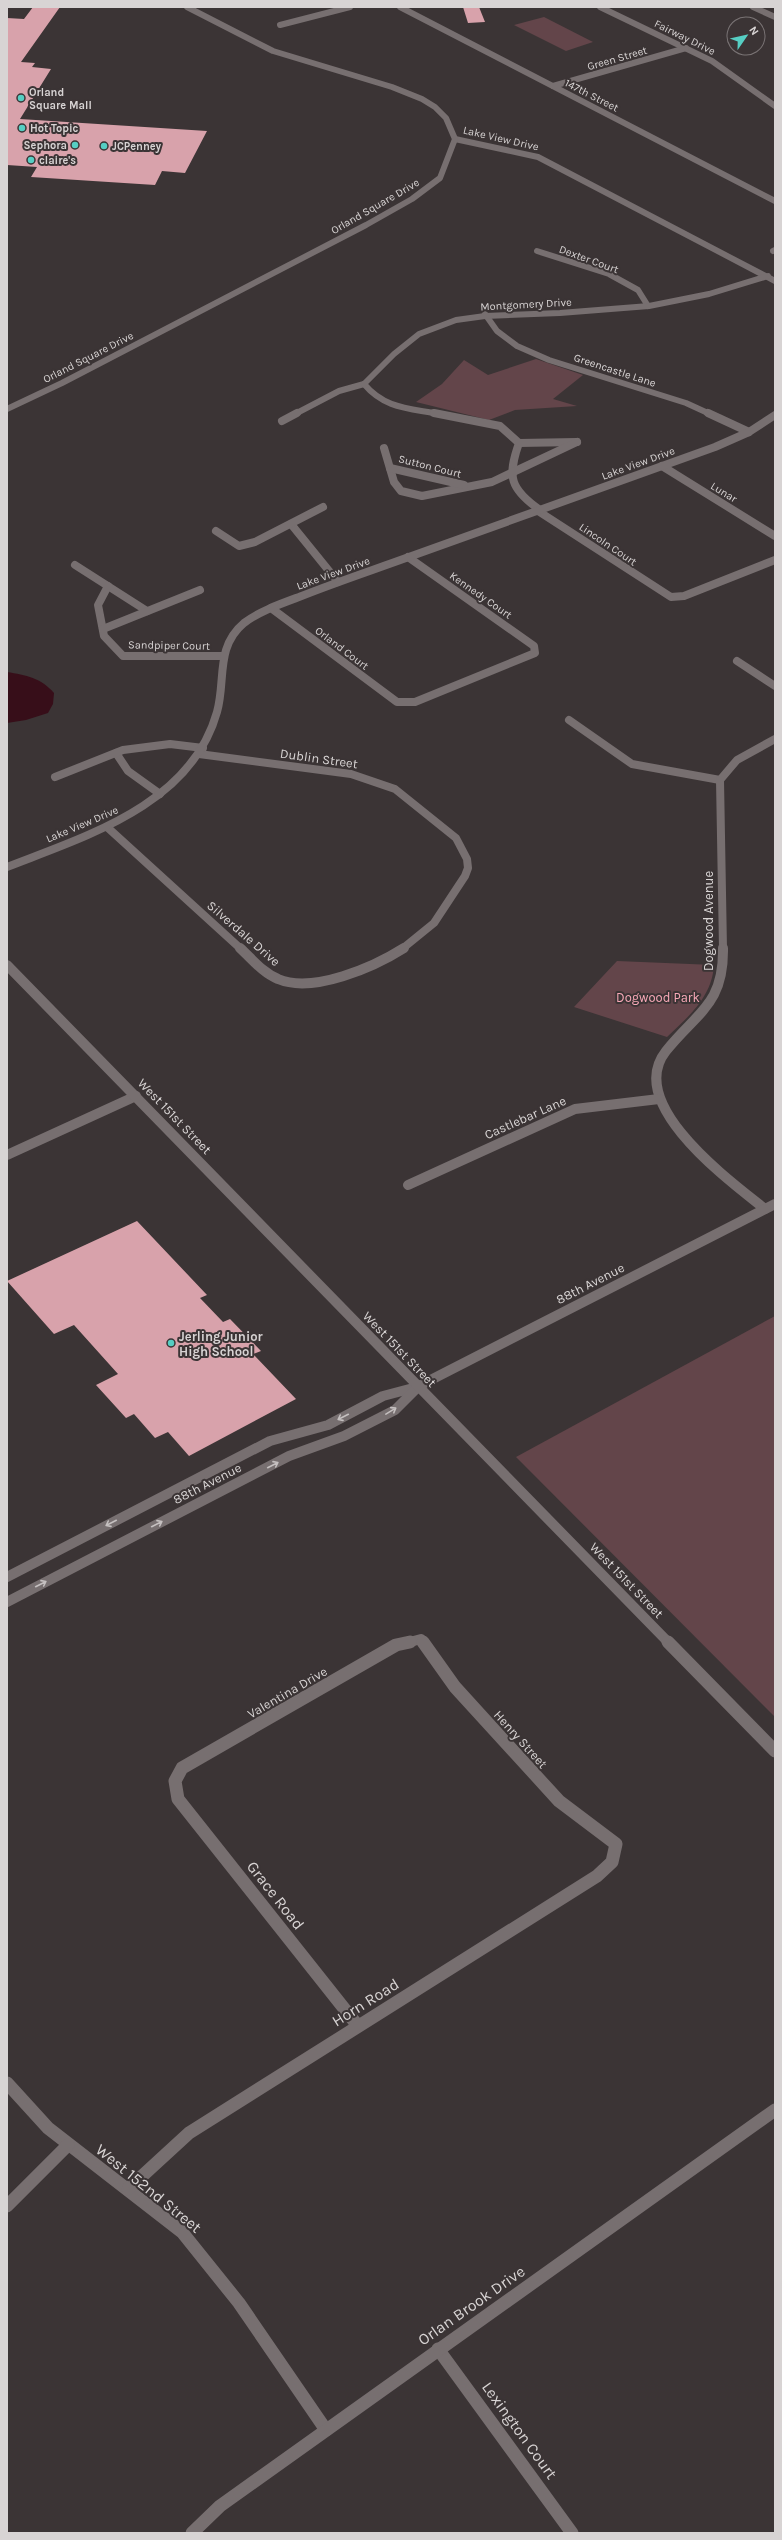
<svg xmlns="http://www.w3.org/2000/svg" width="782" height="2540" font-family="Karla,sans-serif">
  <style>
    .green { fill: #63454a }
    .water { fill: #370e19 }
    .building { fill: #d8a2ab }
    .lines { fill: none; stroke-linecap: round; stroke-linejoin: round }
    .street-far3 { stroke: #776f70; stroke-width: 6 }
    .street-far2 { stroke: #776f70; stroke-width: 8 }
    .street-far1 { stroke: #776f70; stroke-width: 10 }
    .street { stroke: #776f70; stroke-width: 13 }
    .secondary-far1 { stroke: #776f70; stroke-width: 10 }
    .secondary { stroke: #776f70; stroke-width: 13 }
    .oneway { stroke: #c5c0c0 }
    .poi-dot { fill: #56cec3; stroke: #3b3435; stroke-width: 1.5 }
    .labels { text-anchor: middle; stroke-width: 4; stroke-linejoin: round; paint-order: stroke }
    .far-street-label { font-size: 11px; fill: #d8d4d4; stroke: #3b3435 }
    .far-poi-label { font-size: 11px; font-weight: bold; fill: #d8d4d4; stroke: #3b3435; text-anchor: start }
    .street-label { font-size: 13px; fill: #d8d4d4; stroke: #3b3435 }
    .park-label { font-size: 13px; fill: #f9a9b8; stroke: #3b3435 }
    .poi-label { font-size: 13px; font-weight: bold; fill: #d8d4d4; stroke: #3b3435; text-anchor: start }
    .near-street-label { font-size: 16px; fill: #d8d4d4; stroke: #3b3435 }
  </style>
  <rect width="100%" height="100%" fill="#3b3435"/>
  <!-- green -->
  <g class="green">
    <polygon points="544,17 593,42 566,51 514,25"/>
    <polygon points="536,359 583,375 553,399 577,406 515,410 489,420 416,402 442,384 464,360 488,375"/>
    <path d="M 617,961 L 714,965 C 712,997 689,1016 667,1037 L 574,1007 Z"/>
    <polygon points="775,1316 775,1717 516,1457"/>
  </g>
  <!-- water -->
  <path class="water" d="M 7,672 C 26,675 41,678 54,693 L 53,704 L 48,713 L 26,720 L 7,723 Z"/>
  <!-- building -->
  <g class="building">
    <polygon points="33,7 60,7 21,62 35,63 32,67 51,69 20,119 207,131 185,173 162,171 155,185 31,177 37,167 7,165 7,18 24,19"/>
    <polygon points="463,7 479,7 485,22 468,23"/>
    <polygon points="137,1221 207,1295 200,1298 223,1322 230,1319 261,1351 253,1354 296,1399 189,1456 168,1432 155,1438 134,1414 126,1418 96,1385 118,1374 74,1325 54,1334 7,1281"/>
  </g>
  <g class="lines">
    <!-- street-far3 -->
    <g class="street-far3">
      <polyline points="400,7 775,201"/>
      <polyline points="600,7 712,61 775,106"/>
      <polyline points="753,7 775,17"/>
      <polyline points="280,25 350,7"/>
      <polyline points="553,86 686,48"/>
      <polyline points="455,139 538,157 775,281"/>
      <polyline points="537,251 609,274 638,290 648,306"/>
      <polyline points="773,251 775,250"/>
      <polyline points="485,314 497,331 517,346 549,360 686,403 710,414"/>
      <polyline points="7,409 62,383 366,225 412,199 440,178 455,139 446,118 435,107 422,99 392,87 273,51 187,7"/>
      <polyline points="295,414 339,391 364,384"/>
      <path d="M 439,414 C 409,408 385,409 364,384 L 394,354 L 419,334 L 456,320 L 485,316 L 560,313 L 649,306 L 709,294 L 768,276"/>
    </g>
    <!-- street-far2 -->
    <g class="street-far2">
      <path d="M 434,413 L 500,426 L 519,443 C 507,477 510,489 540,510"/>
      <polyline points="708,413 749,432"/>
      <polyline points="282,421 297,413"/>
      <polyline points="519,443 577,442"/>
      <polyline points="384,448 394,482 401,491 422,496 492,482 577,442"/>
      <polyline points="662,466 775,536"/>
      <polyline points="390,468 464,485"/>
      <polyline points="538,511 671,597 684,596 775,560"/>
      <polyline points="291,524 338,582"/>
      <polyline points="216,531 239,546 255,542 323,507"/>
      <polyline points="75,565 147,611"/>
      <polyline points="108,586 98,605 104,636 123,656 223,656"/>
      <polyline points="271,608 397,702 415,702 535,653 534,646 408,557"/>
      <polyline points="103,629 200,590"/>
      <polyline points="737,661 775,686"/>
      <polyline points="569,720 632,764 720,780"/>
      <polyline points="116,753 128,771 160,794"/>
      <polyline points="199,754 351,774 395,789 456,838 467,859 468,868 465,876 434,923 402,949"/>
      <polyline points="55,777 123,750 170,744 203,748"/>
      <polyline points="107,827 241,949"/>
      <path d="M 7,867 C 86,836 191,805 217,712 C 226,681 215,647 244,623 C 260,611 280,604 299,597 C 334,583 370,571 406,558 C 509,522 612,483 715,447 L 749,432 L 775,415"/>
      <polyline points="723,949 720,780 737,760 775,739"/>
    </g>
    <!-- street-far1 -->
    <g class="street-far1">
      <path d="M 240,948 C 252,959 263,973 278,979 C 313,994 374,967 404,948"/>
      <path d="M 723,948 C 724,1005 697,1012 666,1051 C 624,1104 730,1181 765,1209"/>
      <polyline points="7,1155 136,1096"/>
      <polyline points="408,1185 575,1109 659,1099"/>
      <polyline points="7,1577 270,1441 328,1425 383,1396 417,1387 775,1204"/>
      <polyline points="7,1602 289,1456 344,1436 395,1410 416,1389"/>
      <polyline points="406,1643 421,1639 424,1643"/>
    </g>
    <!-- street -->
    <g class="street">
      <polyline points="358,2026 178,1799 175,1781 182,1768 396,1645 410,1642"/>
      <polyline points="7,2083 48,2128 182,2232 239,2303 326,2430"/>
      <polyline points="128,2189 189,2133 597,1876 612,1862 616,1844 559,1801 455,1687 423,1642"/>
      <polyline points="7,2206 68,2145"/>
      <polyline points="438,2349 572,2533"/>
      <polyline points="192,2533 220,2506 775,2110"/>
    </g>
    <!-- secondary-far1 -->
    <polyline class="secondary-far1" points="7,965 669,1643"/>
    <!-- secondary -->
    <polyline class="secondary" points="668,1642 775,1751"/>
  </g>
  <!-- one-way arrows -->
  <defs><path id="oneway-shaft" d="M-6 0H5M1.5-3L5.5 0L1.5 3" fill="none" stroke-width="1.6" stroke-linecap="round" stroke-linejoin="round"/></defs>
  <g class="oneway">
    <use href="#oneway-shaft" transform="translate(391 1411) rotate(-31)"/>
    <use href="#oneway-shaft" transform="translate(343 1417) rotate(153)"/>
    <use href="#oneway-shaft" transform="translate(273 1465) rotate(-27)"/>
    <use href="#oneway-shaft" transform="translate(111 1523) rotate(153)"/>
    <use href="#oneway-shaft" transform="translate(157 1524) rotate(-27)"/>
    <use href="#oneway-shaft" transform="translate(41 1584) rotate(-27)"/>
  </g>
  <!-- markers -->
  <g class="poi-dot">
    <circle cx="21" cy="98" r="4"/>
    <circle cx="22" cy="128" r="4"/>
    <circle cx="75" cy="145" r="4"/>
    <circle cx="104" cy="146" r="4"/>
    <circle cx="31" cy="160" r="4"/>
    <circle cx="171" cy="1343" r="4"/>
  </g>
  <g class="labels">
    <!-- far-street labels -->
    <g class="far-street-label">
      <text transform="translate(685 37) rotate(26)" y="4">Fairway Drive</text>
      <text transform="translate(617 58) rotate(-16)" y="4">Green Street</text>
      <text transform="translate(592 95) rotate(27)" y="4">147th Street</text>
      <text transform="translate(501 138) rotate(13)" y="4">Lake View Drive</text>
      <text transform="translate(375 206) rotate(-30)" y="4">Orland Square Drive</text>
      <text transform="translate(589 259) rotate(20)" y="4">Dexter Court</text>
      <text transform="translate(526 304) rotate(-3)" y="4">Montgomery Drive</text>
      <text transform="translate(88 357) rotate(-27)" y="4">Orland Square Drive</text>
      <text transform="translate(615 370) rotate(18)" y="4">Greencastle Lane</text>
      <text transform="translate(638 463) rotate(-20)" y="4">Lake View Drive</text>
      <text transform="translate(430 466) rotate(14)" y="4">Sutton Court</text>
      <text transform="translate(724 492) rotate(31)" y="4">Lunar</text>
      <text transform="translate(608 544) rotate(34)" y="4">Lincoln Court</text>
      <text transform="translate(333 573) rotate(-20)" y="4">Lake View Drive</text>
      <text transform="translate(481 595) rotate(35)" y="4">Kennedy Court</text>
      <text transform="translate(169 645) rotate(1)" y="4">Sandpiper Court</text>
      <text transform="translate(342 648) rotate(37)" y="4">Orland Court</text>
      <text transform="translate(82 824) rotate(-23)" y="4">Lake View Drive</text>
    </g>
    <!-- far-poi labels -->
    <g class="far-poi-label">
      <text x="29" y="96">Orland<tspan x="29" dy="13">Square Mall</tspan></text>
      <text x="30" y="132">Hot Topic</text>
      <text x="67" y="149" text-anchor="end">Sephora</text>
      <text x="112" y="150">JCPenney</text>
      <text x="39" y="164">claire's</text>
    </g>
    <!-- street labels -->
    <g class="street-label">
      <text transform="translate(319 758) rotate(8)" y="5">Dublin Street</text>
      <text transform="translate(708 921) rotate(-90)" y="5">Dogwood Avenue</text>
      <text transform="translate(244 933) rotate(41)" y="5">Silverdale Drive</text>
      <text transform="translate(175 1116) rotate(46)" y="5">West 151st Street</text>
      <text transform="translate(525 1117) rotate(-24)" y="5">Castlebar Lane</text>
      <text transform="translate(590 1283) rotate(-27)" y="5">88th Avenue</text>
      <text transform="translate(400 1349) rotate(46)" y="5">West 151st Street</text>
      <text transform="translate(207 1483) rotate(-27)" y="5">88th Avenue</text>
      <text transform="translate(627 1580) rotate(46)" y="5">West 151st Street</text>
      <text transform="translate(287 1692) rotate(-30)" y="5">Valentina Drive</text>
      <text transform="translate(521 1739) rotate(48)" y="5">Henry Street</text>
    </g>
    <!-- park labels -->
    <g class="park-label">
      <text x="658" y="1002">Dogwood Park</text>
    </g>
    <!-- poi labels -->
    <g class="poi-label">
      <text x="179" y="1341">Jerling Junior<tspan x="179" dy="15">High School</tspan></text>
    </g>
    <!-- near-street labels -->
    <g class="near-street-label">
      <text transform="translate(276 1895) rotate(52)" y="6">Grace Road</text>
      <text transform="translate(365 2002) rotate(-32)" y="6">Horn Road</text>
      <text transform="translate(149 2188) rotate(39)" y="6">West 152nd Street</text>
      <text transform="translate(471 2305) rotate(-35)" y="6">Orlan Brook Drive</text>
      <text transform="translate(520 2430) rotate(54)" y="6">Lexington Court</text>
    </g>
  </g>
  <!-- border -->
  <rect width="782" height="2540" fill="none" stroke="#d8d4d4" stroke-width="16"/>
  <!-- north arrow -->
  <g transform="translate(746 36) rotate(56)"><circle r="19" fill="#3b3435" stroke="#7a7475"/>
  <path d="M0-3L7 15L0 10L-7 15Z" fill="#56cec3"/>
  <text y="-6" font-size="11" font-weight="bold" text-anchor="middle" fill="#d8d4d4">N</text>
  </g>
</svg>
